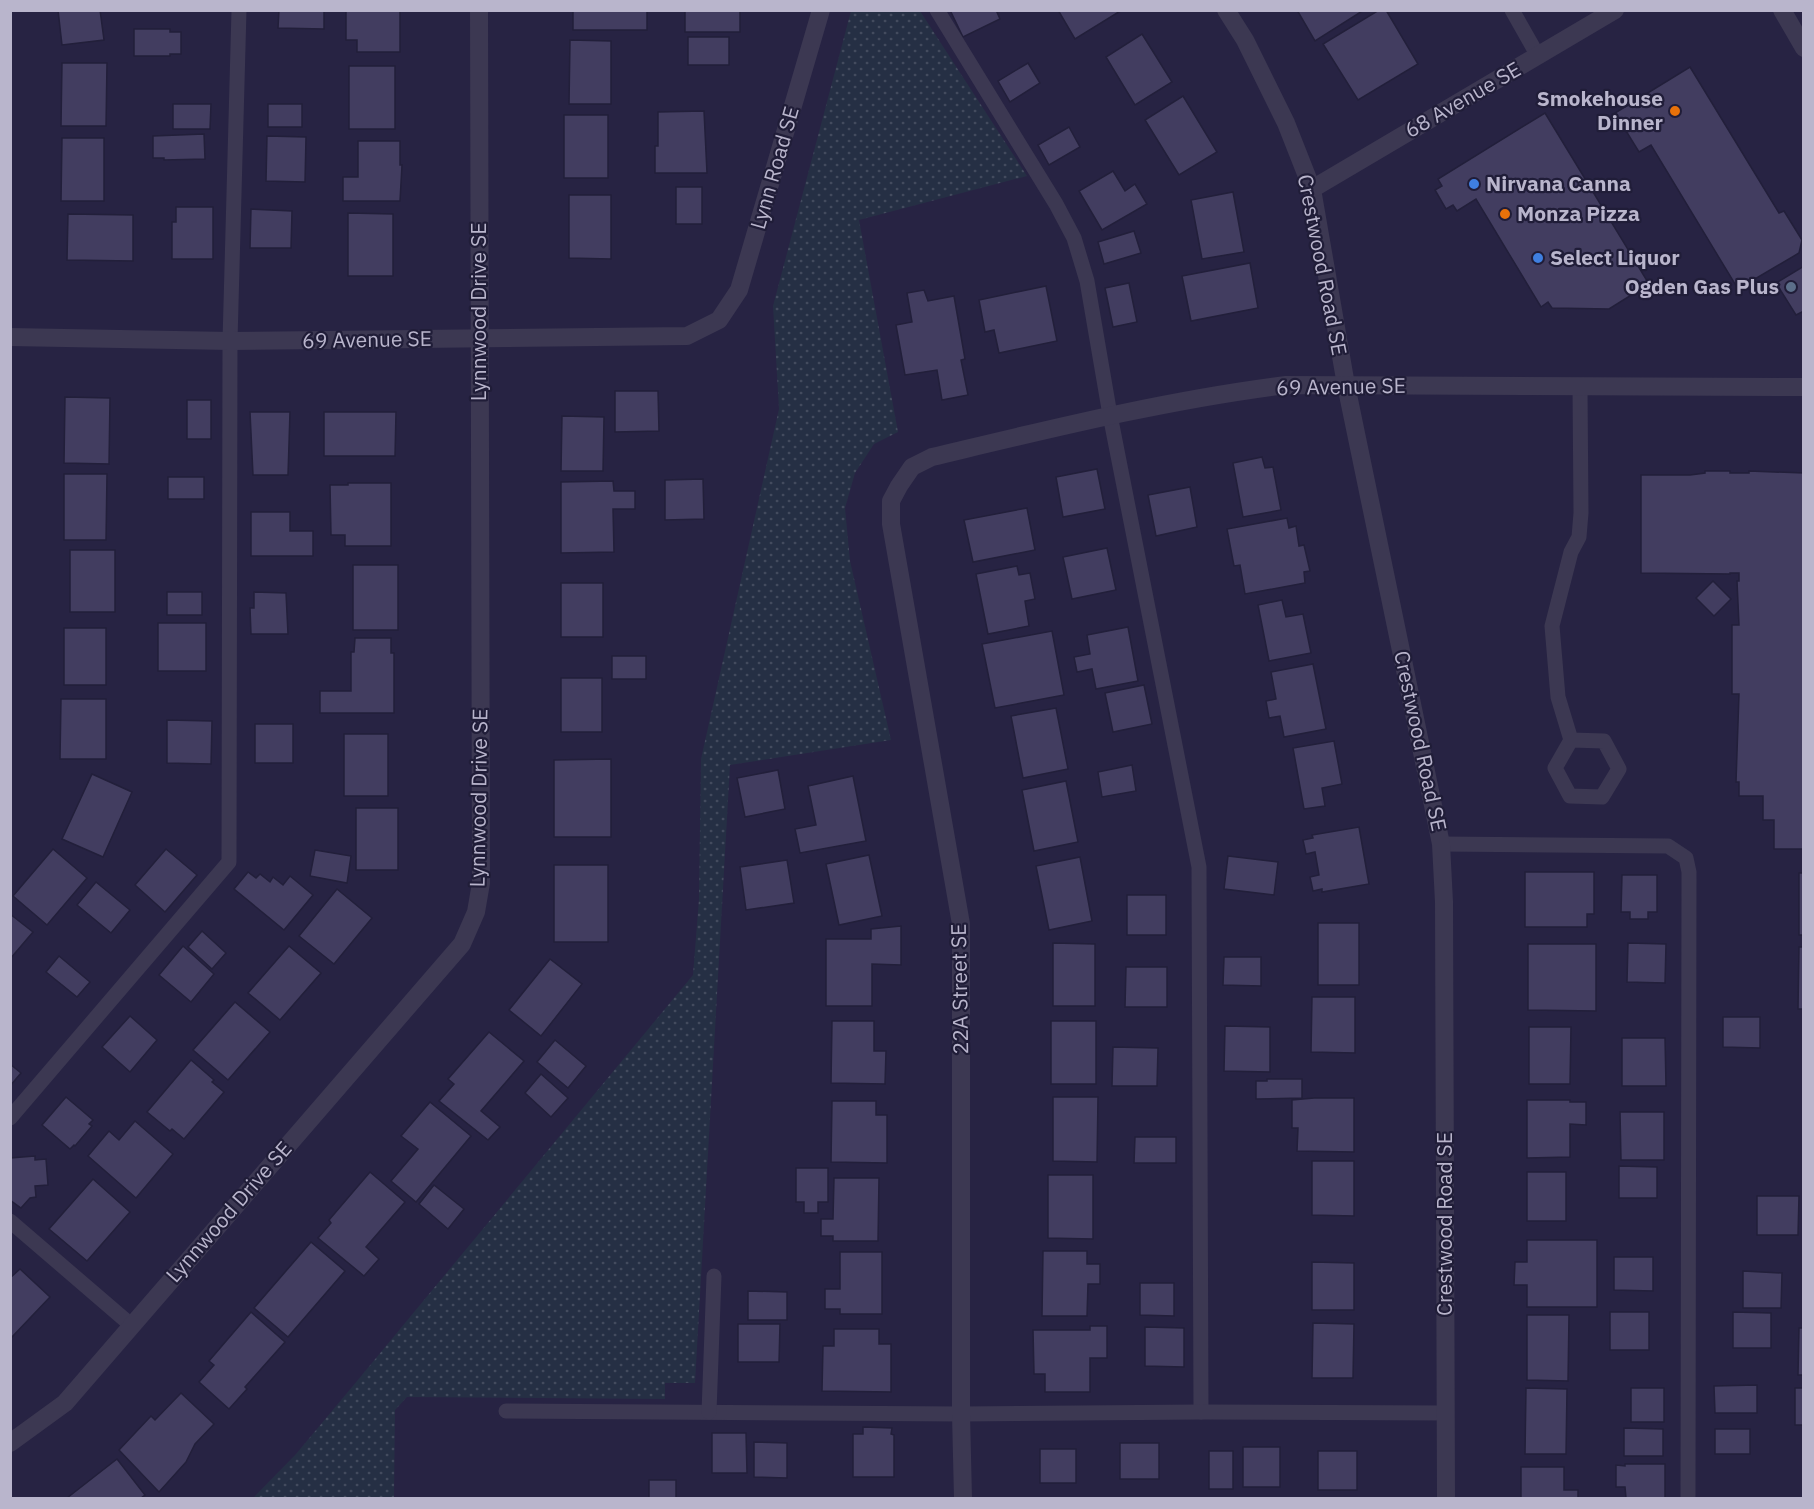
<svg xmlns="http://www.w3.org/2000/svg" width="1814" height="1509" font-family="'IBM Plex Sans',sans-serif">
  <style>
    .park { fill: url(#park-dots) }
    .building { fill: #423d60; stroke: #221f3a; stroke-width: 1.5 }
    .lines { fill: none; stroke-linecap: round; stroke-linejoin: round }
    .service { stroke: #3c3852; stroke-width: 15 }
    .minor { stroke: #3c3852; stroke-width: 18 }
    .tertiary { stroke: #3c3852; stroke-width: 18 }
    .food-dot { fill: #e8710a; stroke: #201d38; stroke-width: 2 }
    .shop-dot { fill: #3f7fe0; stroke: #201d38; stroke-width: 2 }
    .service-dot { fill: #5c6f8a; stroke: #201d38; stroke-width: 2 }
    .labels { text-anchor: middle; stroke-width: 4.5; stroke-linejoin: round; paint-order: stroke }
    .poi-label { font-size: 21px; font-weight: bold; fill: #b9b5cc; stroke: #201d38; text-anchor: start }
    .street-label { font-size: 21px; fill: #b9b5cc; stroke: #201d38 }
  </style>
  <defs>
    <pattern id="park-dots" width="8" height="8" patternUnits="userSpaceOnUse" patternTransform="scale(1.5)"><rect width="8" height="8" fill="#252f44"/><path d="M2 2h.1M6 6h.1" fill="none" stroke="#434b5e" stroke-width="1.8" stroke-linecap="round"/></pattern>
  </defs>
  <rect width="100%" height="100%" fill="#272343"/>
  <!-- park -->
  <polygon class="park" points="851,11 920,11 1027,176 859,220 898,432 874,444 855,473 845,508 850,561 891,740 730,765 695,1383 665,1383 665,1399 407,1397 395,1410 394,1498 253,1498 296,1454 357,1381 693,975 699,899 701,759 779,409 773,306"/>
  <!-- building -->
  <g class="building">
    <polygon points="58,10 100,10 104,40 62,45"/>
    <polygon points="279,10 324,10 324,29 278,28"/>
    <polygon points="346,10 400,10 400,52 357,52 357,40 346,40"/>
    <rect x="573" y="10" width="74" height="20"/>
    <rect x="685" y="10" width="55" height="22"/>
    <polygon points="950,10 996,10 1000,19 963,37"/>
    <polygon points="1058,10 1122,10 1075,39"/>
    <polygon points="1297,10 1364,10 1315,41"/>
    <polygon points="1379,10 1386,10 1418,64 1358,100 1323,44"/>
    <polygon points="134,29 170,29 170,32 181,32 181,54 170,54 170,56 134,56"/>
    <polygon points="1142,34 1172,82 1135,105 1106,57"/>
    <rect x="688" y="37" width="41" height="28"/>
    <polygon points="570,40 611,41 611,104 569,104"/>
    <polygon points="62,63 107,63 106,126 61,126"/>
    <polygon points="1028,63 1040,83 1010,102 998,81"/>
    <rect x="349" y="66" width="46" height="63"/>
    <polygon points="1690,67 1779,213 1784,211 1802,240 1799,253 1738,289 1651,145 1639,152 1615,113"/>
    <polygon points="1183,96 1217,152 1179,175 1145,120"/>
    <polygon points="173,104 211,104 210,129 173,129"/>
    <rect x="268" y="104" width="34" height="23"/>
    <polygon points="704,111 707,173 655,173 655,146 658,146 658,112"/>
    <polygon points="1545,113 1649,284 1609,309 1552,308 1548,302 1541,307 1476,199 1457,211 1453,205 1446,209 1435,190 1442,186 1438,179"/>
    <rect x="564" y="115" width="44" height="63"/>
    <polygon points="1069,127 1080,147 1049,165 1038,145"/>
    <polygon points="204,134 205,159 164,160 164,158 153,158 153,136"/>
    <polygon points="267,136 306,137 305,182 266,181"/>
    <polygon points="62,138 104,138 104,201 61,201"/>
    <polygon points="358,141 400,141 400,165 402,165 400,201 343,201 343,177 358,177"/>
    <polygon points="1113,171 1125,191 1135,184 1147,204 1102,230 1079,191"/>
    <rect x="676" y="187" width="26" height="37"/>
    <polygon points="1233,192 1244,252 1202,259 1191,200"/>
    <polygon points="569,195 611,195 611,259 569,258"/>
    <polygon points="176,207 213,207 213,259 172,259 172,222 176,222"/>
    <polygon points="251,209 292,211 291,248 250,248"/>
    <polygon points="348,213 393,214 393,276 348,276"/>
    <polygon points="68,214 133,215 133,261 67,260"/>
    <polygon points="1134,231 1141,253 1104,264 1098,242"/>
    <polygon points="1250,263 1258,308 1191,321 1182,276"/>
    <polygon points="1804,266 1804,311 1796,315 1776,283"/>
    <polygon points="1129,283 1137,322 1113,327 1105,288"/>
    <polygon points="1046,286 1057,341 999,353 994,330 985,332 979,300"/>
    <polygon points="924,290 928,301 954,296 965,359 961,360 968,395 942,400 937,370 905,375 896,325 912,322 907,293"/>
    <polygon points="615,391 658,391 659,431 615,432"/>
    <polygon points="65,397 110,398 109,464 64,463"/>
    <rect x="187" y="400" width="24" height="39"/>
    <polygon points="250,412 290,412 288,475 253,475"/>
    <polygon points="324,412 396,412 395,456 324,456"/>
    <polygon points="562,416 604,417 603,471 561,471"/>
    <polygon points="1262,457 1265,468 1273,467 1281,510 1243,517 1233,463"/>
    <polygon points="1097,469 1105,509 1063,517 1056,477"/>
    <polygon points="1705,471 1730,471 1730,473 1749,473 1749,471 1804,473 1804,849 1774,849 1774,820 1763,820 1763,796 1739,796 1739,782 1736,782 1739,694 1732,694 1732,625 1739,625 1737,581 1739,581 1739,573 1730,573 1730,574 1641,573 1641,475 1690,475 1705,473"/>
    <polygon points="64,474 107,474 106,540 64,540"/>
    <rect x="168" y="477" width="36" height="22"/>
    <polygon points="703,479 704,519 665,520 665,480"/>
    <polygon points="613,481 614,491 635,491 635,509 613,509 614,552 561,553 561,482"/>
    <polygon points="348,483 391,483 391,546 345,546 345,535 331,535 330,485 348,485"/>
    <polygon points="1190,487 1197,527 1156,536 1148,495"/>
    <polygon points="1027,508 1035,550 973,562 964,520"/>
    <polygon points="251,512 290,512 290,531 313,531 313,556 251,556"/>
    <polygon points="1287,518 1289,528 1296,526 1299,546 1304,545 1310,571 1304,572 1305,583 1245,594 1240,565 1234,566 1227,529"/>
    <polygon points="1107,548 1116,590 1072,599 1063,557"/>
    <rect x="70" y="550" width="45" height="62"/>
    <rect x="353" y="565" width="45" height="65"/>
    <polygon points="1017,566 1019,575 1030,573 1035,599 1025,601 1029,626 988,634 976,574"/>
    <polygon points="1713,581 1731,599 1714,616 1696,598"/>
    <rect x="561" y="583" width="42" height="54"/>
    <rect x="167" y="592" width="35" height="23"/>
    <polygon points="254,592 286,593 288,634 251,634 250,608 254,608"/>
    <polygon points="1282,600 1286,617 1303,614 1311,653 1269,661 1258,605"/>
    <rect x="158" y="623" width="48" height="48"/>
    <polygon points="1128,627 1138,681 1096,689 1092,669 1077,672 1074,657 1090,654 1087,635"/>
    <rect x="64" y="628" width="42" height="57"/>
    <polygon points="1052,631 1064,695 995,708 982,644"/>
    <polygon points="355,638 391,638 391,653 394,653 394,713 320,713 320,691 351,691 351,652 354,652"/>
    <rect x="612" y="656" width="34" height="23"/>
    <polygon points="1313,664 1326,729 1284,737 1280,716 1269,718 1266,701 1276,699 1271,672"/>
    <rect x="561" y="678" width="41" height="54"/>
    <polygon points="1144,685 1152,724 1113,732 1105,693"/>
    <polygon points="61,699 106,699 106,759 60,759"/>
    <polygon points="1056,708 1068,769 1023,778 1011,716"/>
    <polygon points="167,720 212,721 211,764 167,763"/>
    <rect x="255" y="724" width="38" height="39"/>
    <rect x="344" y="734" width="44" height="62"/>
    <polygon points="1334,741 1342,784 1322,788 1325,806 1304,809 1293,748"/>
    <polygon points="611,759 611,837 554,837 554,760"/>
    <polygon points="1132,765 1136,791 1102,797 1098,772"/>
    <polygon points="778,770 785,809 745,817 737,778"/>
    <polygon points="92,774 132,792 103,857 62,839"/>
    <polygon points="853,776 866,841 800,853 795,829 816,825 808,786"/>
    <polygon points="1066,781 1078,842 1034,851 1022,790"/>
    <rect x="356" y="808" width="42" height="62"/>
    <polygon points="1359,827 1369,884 1322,892 1322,889 1313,891 1310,877 1319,875 1315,852 1306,854 1303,840 1313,838 1312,835"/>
    <polygon points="53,849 87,878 47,925 13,896"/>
    <polygon points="166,849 197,875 165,912 135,885"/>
    <polygon points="315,850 351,856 347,883 310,876"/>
    <polygon points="869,855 882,916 839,925 826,864"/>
    <polygon points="1228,856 1278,862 1274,895 1224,889"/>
    <polygon points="1080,857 1092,921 1049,930 1036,866"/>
    <polygon points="787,860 794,903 746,910 740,867"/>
    <rect x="554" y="865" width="54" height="77"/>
    <polygon points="248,872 256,878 260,874 270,882 273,877 283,885 290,876 313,895 284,930 234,889"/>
    <polygon points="1525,872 1594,872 1594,914 1587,914 1587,927 1525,927"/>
    <rect x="1799" y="873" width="5" height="62"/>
    <polygon points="1622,875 1657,875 1657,912 1648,912 1648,919 1630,919 1630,912 1621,912"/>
    <polygon points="96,882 130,910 111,933 77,905"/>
    <polygon points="337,889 372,918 334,964 299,936"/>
    <rect x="1127" y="895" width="39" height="40"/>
    <polygon points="10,914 33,932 10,959"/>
    <rect x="1318" y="923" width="41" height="62"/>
    <polygon points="901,926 901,965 872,964 872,1006 826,1006 826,939 871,939 871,929"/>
    <polygon points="202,931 226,953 212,969 188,947"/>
    <polygon points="1053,943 1095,944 1095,1006 1053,1006"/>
    <polygon points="1628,943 1666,944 1665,983 1627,982"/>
    <polygon points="1528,944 1596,944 1596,1011 1528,1010"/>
    <polygon points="183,946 214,974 191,1002 159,975"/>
    <polygon points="289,946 321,973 280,1020 248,993"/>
    <polygon points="1799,947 1804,947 1804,1009 1798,1009"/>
    <polygon points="59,956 90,982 77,997 46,972"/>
    <polygon points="1224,957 1261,957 1261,986 1223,985"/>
    <polygon points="550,959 582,984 541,1036 509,1010"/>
    <polygon points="1126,967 1167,967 1167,1007 1125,1007"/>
    <polygon points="1312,997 1355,997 1355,1053 1311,1052"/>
    <polygon points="235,1002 270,1032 228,1080 193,1050"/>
    <polygon points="130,1016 157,1040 130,1072 102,1047"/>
    <polygon points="1723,1017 1760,1017 1760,1048 1723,1047"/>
    <polygon points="832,1021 874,1021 874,1051 886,1051 885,1084 831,1083"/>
    <rect x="1051" y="1021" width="45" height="63"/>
    <polygon points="1225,1026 1270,1027 1270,1072 1224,1071"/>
    <polygon points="1529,1027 1571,1027 1570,1084 1529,1084"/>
    <polygon points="489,1032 524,1061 481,1111 500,1127 488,1140 439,1101 454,1084 448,1079"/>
    <polygon points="1622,1038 1665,1038 1666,1086 1622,1086"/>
    <polygon points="555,1040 586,1066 568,1088 537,1062"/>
    <polygon points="1113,1047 1158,1048 1157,1086 1112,1086"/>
    <polygon points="191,1060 214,1080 212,1082 224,1092 184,1139 172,1129 170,1131 147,1112"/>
    <polygon points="10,1064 21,1073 10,1086"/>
    <polygon points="541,1074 568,1098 551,1117 525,1093"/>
    <polygon points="1267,1079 1302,1079 1302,1098 1256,1099 1256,1081 1267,1081"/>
    <polygon points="66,1097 93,1120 89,1124 92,1126 75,1146 74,1145 70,1149 42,1125"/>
    <polygon points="1053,1097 1098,1097 1097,1162 1053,1161"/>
    <polygon points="1314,1098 1354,1098 1354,1152 1297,1151 1298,1128 1292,1128 1292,1100"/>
    <polygon points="1527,1100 1570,1100 1570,1102 1586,1102 1586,1125 1570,1124 1570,1157 1527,1158"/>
    <polygon points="832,1101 876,1101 876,1115 887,1115 887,1163 831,1162"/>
    <polygon points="430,1102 471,1136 416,1202 391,1181 418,1149 401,1136"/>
    <polygon points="1620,1112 1664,1112 1664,1160 1621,1160"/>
    <polygon points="135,1121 173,1154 136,1198 88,1156 109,1131 119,1140"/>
    <polygon points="1135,1137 1176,1137 1176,1163 1134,1163"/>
    <polygon points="35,1156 35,1160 46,1159 48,1185 35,1186 36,1197 30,1198 21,1208 10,1200 10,1158"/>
    <polygon points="1312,1161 1354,1161 1354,1216 1312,1215"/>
    <polygon points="1619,1166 1657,1167 1657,1198 1619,1198"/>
    <polygon points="796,1168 828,1168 828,1202 818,1202 818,1213 804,1213 804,1202 796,1202"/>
    <polygon points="370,1172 405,1202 366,1247 379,1259 364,1276 318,1238 331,1223 329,1220"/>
    <rect x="1527" y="1172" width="39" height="49"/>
    <polygon points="1048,1175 1093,1175 1093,1239 1048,1238"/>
    <polygon points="834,1178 879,1178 878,1241 833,1241 833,1236 821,1236 821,1219 833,1219"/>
    <polygon points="93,1179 130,1212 87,1261 49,1229"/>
    <polygon points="434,1185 464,1209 448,1229 419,1204"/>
    <polygon points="1757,1196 1799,1196 1798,1235 1757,1235"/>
    <polygon points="1527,1240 1597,1240 1597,1307 1527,1307 1527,1285 1514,1285 1515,1262 1527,1262"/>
    <polygon points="311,1242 345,1271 288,1337 254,1308"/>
    <polygon points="1043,1251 1087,1251 1087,1264 1100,1264 1100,1284 1088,1284 1087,1316 1042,1316"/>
    <polygon points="840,1252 882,1252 882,1314 840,1314 840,1309 825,1309 825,1289 840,1289"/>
    <polygon points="1614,1257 1653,1257 1653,1291 1614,1290"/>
    <polygon points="1312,1262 1354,1263 1354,1310 1312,1310"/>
    <polygon points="20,1269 50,1297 10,1339 10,1278"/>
    <polygon points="1743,1271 1782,1273 1781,1308 1743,1308"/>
    <polygon points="1140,1283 1174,1283 1174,1316 1140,1315"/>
    <polygon points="748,1291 787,1292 787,1320 748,1320"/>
    <polygon points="251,1312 285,1342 245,1387 247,1389 229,1409 199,1382 214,1365 209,1361"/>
    <rect x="1610" y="1312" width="39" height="38"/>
    <polygon points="1733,1312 1771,1313 1771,1348 1733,1348"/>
    <polygon points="1527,1315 1569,1315 1568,1381 1527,1380"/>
    <polygon points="1313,1323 1354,1324 1353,1378 1312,1378"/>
    <polygon points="738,1324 780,1324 779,1362 738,1362"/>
    <polygon points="1090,1326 1107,1326 1107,1358 1090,1358 1090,1392 1045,1392 1045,1374 1034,1374 1033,1330 1090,1330"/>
    <polygon points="1145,1327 1184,1328 1184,1367 1145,1366"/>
    <polygon points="1799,1328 1804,1328 1804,1375 1798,1375"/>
    <polygon points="834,1329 879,1329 879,1344 891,1344 891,1392 822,1391 823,1346 834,1346"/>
    <polygon points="1757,1385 1757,1413 1715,1413 1714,1386"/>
    <polygon points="1526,1388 1567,1389 1566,1454 1525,1454"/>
    <rect x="1631" y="1388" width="33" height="34"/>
    <rect x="1795" y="1388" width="9" height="37"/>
    <polygon points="181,1393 214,1424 195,1444 186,1462 159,1492 119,1450 151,1416 155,1420"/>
    <polygon points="863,1427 892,1428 891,1434 894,1435 894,1477 853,1477 853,1434 863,1434"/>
    <polygon points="1624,1428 1663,1429 1663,1456 1624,1456"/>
    <rect x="1715" y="1429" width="35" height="25"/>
    <polygon points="712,1433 746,1433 747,1473 712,1473"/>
    <polygon points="754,1442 787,1443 787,1478 754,1477"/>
    <rect x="1120" y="1443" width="39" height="36"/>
    <rect x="1243" y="1447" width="37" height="40"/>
    <rect x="1040" y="1449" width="36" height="34"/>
    <rect x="1209" y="1451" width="24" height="38"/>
    <rect x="1318" y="1451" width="39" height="39"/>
    <polygon points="117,1459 145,1495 141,1498 67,1498"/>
    <polygon points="1625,1464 1665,1464 1665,1498 1626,1498 1625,1487 1616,1487 1616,1465 1625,1466"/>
    <polygon points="1521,1467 1564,1467 1564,1490 1578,1490 1578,1498 1521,1498"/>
    <rect x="649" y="1480" width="27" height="18"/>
  </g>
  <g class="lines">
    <!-- service -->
    <g class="service">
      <polyline points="937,10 1056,204 1074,238 1087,281 1110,415 1199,867 1201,1412"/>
      <polyline points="1512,10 1538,56"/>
      <polyline points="1571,740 1604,741 1619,769 1602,797 1570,796 1555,768 1571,740 1558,697 1552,626 1571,552 1579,537 1581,513 1580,387"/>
      <polyline points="1441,844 1668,846 1686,858 1689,872 1688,1498"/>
      <polyline points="10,1118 229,862 230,341 239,10"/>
      <polyline points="10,1221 131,1325"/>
      <polyline points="506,1411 961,1414 1201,1412 1446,1413"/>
      <polyline points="709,1412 714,1276"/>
    </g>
    <!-- minor -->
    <g class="minor">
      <polyline points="1226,10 1245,40 1286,123 1312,189 1346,385 1441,844 1444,902 1446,1498"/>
      <polyline points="1312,189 1615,10"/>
      <polyline points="10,337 230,341 687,336 719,320 739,290 821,10"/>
      <polyline points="10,1443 65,1403 462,944 476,912 481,883 479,10"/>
      <path d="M 963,1498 L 961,1414 L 961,924 L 891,524 L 891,501 L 899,486 L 912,467 L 932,457 C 1050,429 1166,400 1286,385 L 1804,387"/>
    </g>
    <!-- tertiary -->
    <polyline class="tertiary" points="1782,10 1804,48"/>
  </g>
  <!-- markers -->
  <g class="food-dot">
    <circle cx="1675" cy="111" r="6"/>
    <circle cx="1505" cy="214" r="6"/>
  </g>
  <g class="shop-dot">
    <circle cx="1474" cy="184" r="6"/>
    <circle cx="1538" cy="258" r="6"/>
  </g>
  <circle class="service-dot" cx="1791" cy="287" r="6"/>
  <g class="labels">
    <!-- poi labels -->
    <g class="poi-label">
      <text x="1663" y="106" text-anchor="end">Smokehouse<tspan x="1663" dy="24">Dinner</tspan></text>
      <text x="1486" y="191">Nirvana Canna</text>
      <text x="1517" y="221">Monza Pizza</text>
      <text x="1550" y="265">Select Liquor</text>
      <text x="1779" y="294" text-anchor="end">Ogden Gas Plus</text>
    </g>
    <!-- street labels -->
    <g class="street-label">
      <text transform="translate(1463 100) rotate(-30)" y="7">68 Avenue SE</text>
      <text transform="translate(775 168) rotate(-74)" y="7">Lynn Road SE</text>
      <text transform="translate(1322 265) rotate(79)" y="7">Crestwood Road SE</text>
      <text transform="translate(479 312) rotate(-90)" y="7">Lynnwood Drive SE</text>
      <text transform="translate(367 340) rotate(-1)" y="7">69 Avenue SE</text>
      <text transform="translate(1341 387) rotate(-1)" y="7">69 Avenue SE</text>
      <text transform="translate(1420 741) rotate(78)" y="7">Crestwood Road SE</text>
      <text transform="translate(479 798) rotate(-89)" y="7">Lynnwood Drive SE</text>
      <text transform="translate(960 989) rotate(-91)" y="7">22A Street SE</text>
      <text transform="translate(229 1212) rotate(-49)" y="7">Lynnwood Drive SE</text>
      <text transform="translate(1445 1224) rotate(-90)" y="7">Crestwood Road SE</text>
    </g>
  </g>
  <!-- border -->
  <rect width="1814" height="1509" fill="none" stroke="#b9b5cc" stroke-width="24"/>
</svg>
